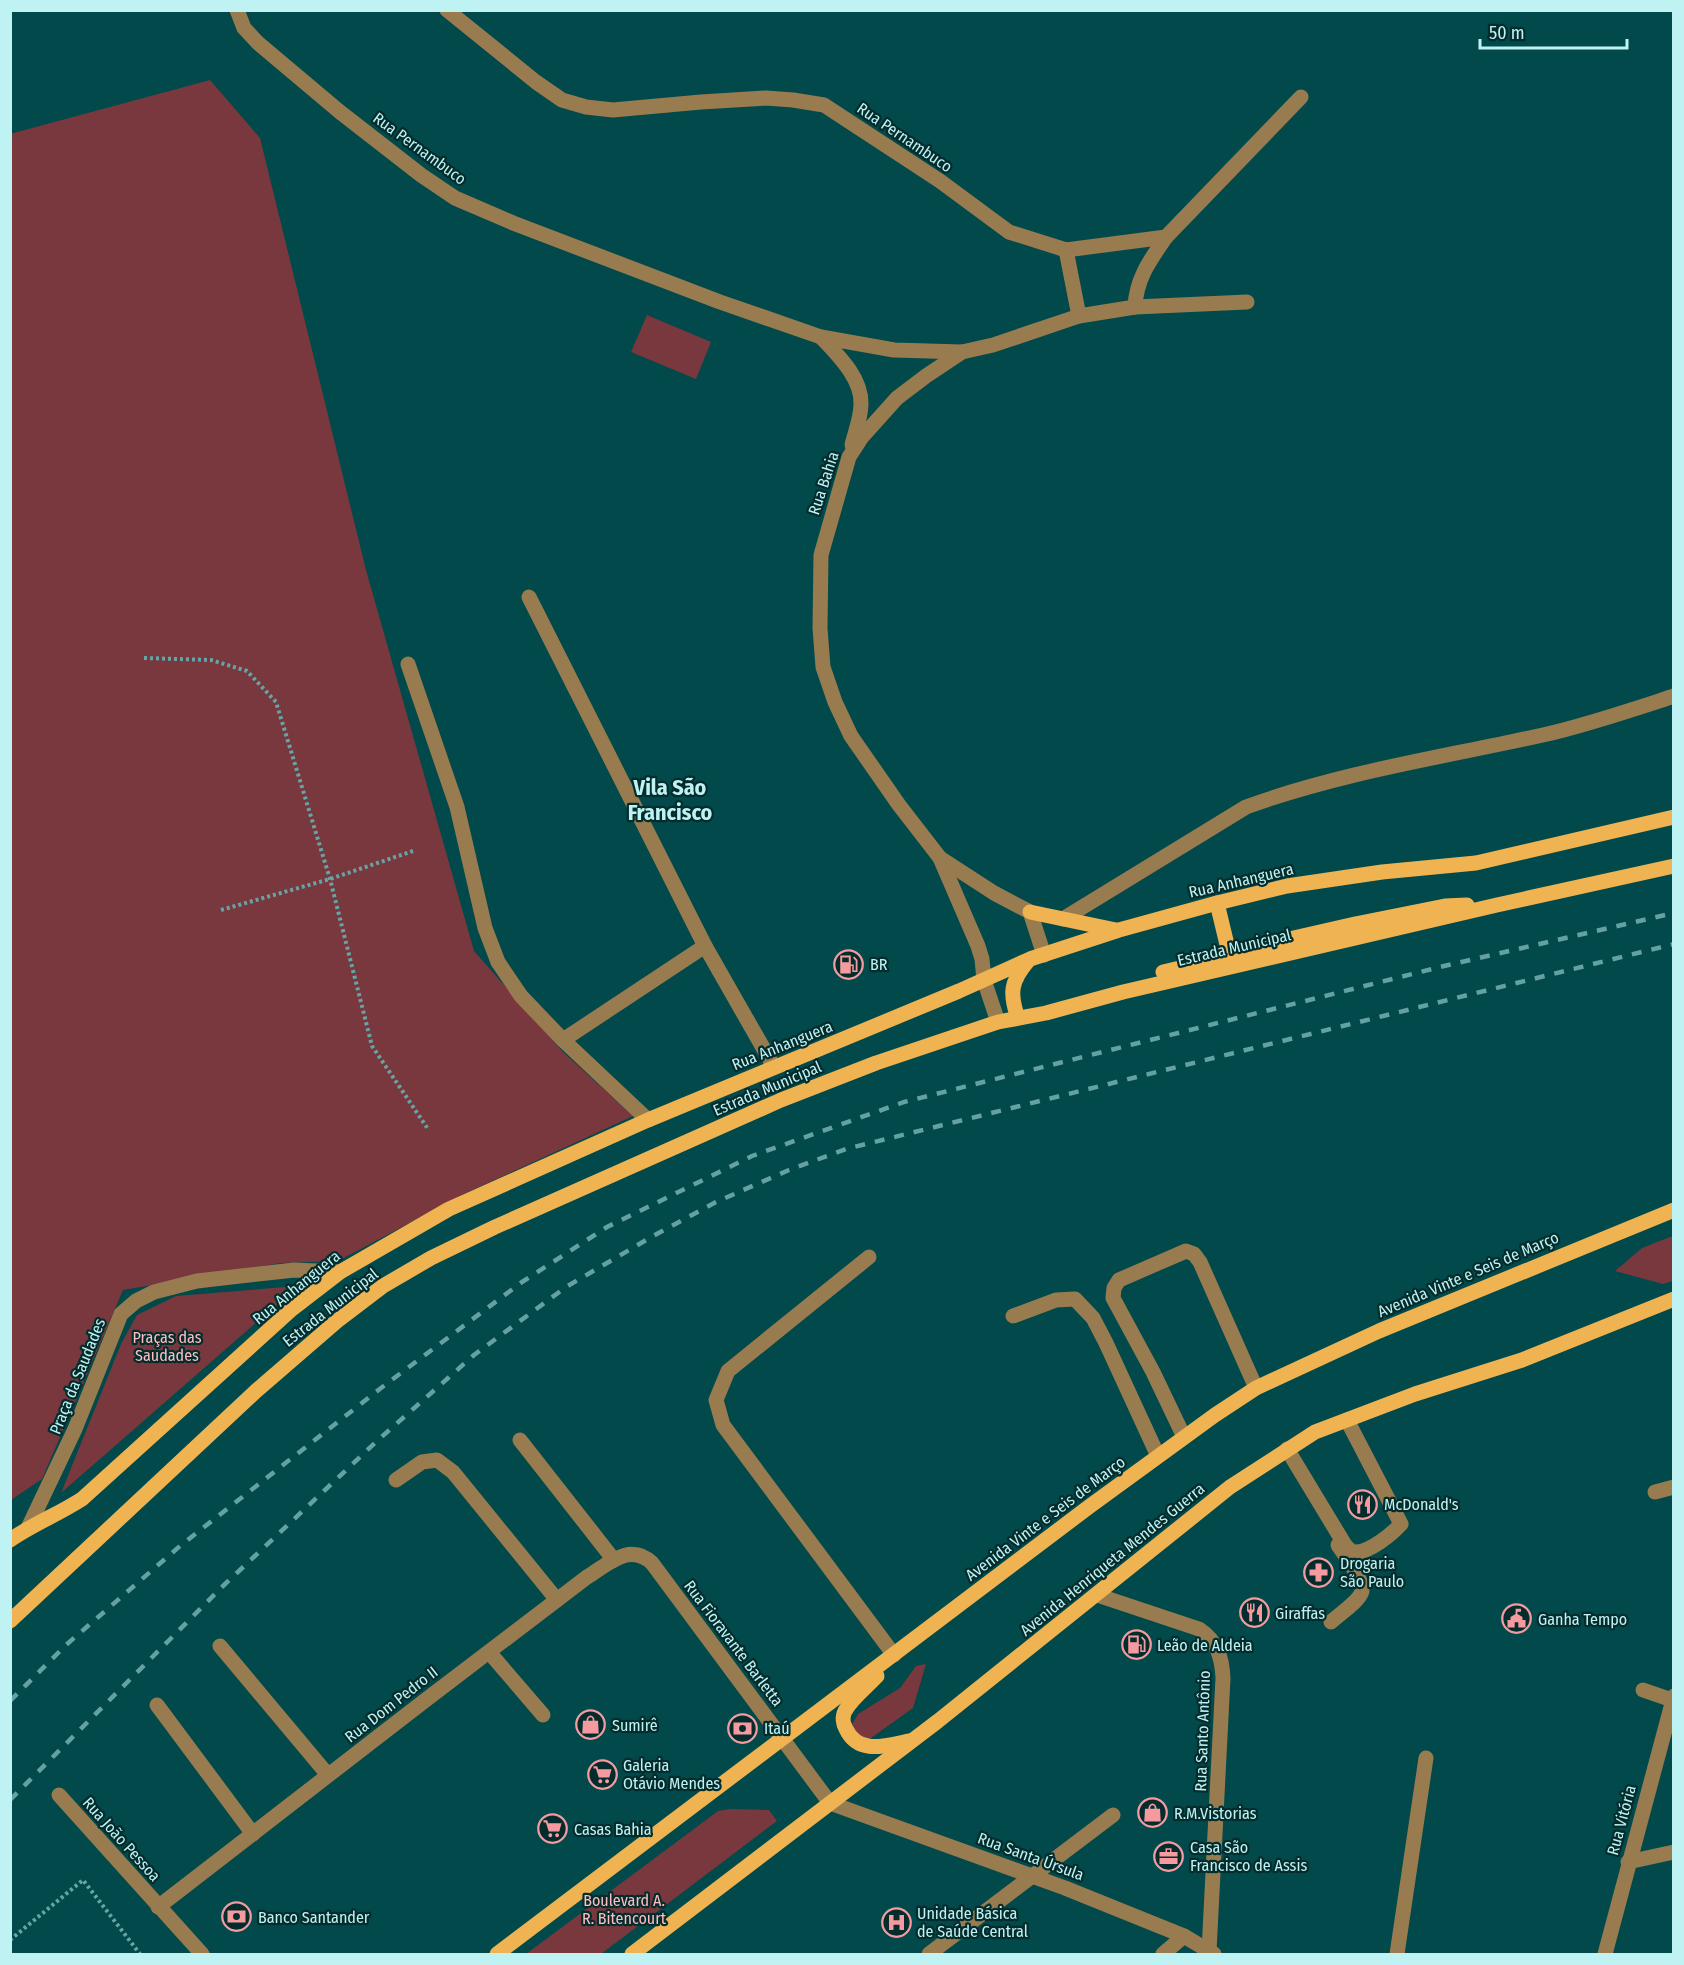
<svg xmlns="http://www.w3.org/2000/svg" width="1684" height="1965" font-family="'Fira Sans Condensed',sans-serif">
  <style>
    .green { fill: #78383d }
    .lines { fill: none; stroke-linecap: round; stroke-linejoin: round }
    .path { stroke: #67a4a5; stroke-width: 4; stroke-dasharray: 3 3; stroke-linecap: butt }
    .minor { stroke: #987b4f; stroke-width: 15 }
    .major { stroke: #efb352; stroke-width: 15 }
    .rail { stroke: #64a1a2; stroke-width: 4.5; stroke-dasharray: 10 10; stroke-linecap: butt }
    .labels { text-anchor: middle; stroke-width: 4.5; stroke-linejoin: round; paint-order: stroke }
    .street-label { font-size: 16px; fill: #bff2f3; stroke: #052c2d }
    .poi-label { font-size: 16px; fill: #bff2f3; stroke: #052c2d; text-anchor: start }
    .park-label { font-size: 16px; fill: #febdbf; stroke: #052c2d }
    .district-label { font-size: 22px; font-weight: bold; fill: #bff2f3; stroke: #052c2d }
  </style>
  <rect width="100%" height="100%" fill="#01494a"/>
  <!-- green -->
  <g class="green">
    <polygon points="210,80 260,138 366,570 474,951 563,1052 633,1116 466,1193 338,1261 281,1263 123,1290 42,1479 11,1500 10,134"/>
    <polygon points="647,315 711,342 696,379 631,352"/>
    <polygon points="1670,1237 1673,1237 1673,1281 1663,1284 1615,1271 1642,1248"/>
    <polygon points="298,1286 61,1493 121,1344 137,1315 176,1296"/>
    <polygon points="926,1664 913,1708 864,1743 850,1728 858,1714 900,1688 916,1666"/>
    <polygon points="730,1809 769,1810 777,1821 601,1954 526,1954 718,1811"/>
  </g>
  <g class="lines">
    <!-- path -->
    <g class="path">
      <polyline points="144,658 211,660 247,671 276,702 330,879 372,1046 428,1129"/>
      <polyline points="221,910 330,879 413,851"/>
      <polyline points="10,1940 83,1880 140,1954"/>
    </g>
    <!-- minor -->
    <g class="minor">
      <polyline points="237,10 244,28 258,43 340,112 421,175 455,198 513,223 720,302 821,337 894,350 962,352"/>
      <polyline points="447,10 536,82 562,100 586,107 613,110 701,102 766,98 793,100 824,105 940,181 1009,232 1066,250 1166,237 1301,97"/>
      <polyline points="1066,250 1079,316"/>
      <path d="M 1135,307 C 1136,279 1150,260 1166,237"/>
      <path d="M 821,337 C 837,354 862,378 861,404 C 861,418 855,432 852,445"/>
      <polyline points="529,597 705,946 774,1067"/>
      <polyline points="408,664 457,807 485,928 498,962 521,996 563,1040 648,1120"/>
      <polyline points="940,858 994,893 1030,912 1044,955"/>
      <path d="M 1063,919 L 1246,807 C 1342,772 1444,757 1543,735 C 1587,725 1631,710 1674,696"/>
      <polyline points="998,1022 984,980 982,959 978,946 940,858 899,805 851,736 835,702 823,667 820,628 821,555 849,457 862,437 897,398 926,376 962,352 993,345 1079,316 1135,307 1247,302"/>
      <polyline points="563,1040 705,946"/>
      <polyline points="869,1257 728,1371 716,1400 723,1425 894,1655"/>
      <polyline points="1013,1316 1056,1300 1075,1299 1093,1318 1106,1343 1158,1456"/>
      <polyline points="1184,1437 1153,1372 1113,1298 1114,1288 1119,1280 1186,1251 1194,1254 1200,1262 1256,1388"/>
      <polyline points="520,1440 614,1560"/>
      <path d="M 1287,1449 L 1345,1545 C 1348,1548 1351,1552 1356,1552 C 1370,1552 1392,1534 1401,1524 L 1347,1420"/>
      <polyline points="396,1480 422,1462 437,1460 453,1472 557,1600"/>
      <polyline points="1655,1492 1674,1487"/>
      <polyline points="28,1528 75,1429 121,1314 136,1301 154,1292 197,1281 294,1270 340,1272"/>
      <path d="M 1097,1595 L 1199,1629 C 1217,1641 1222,1657 1223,1678 L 1209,1951"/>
      <path d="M 1331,1622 C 1338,1615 1360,1601 1362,1591 C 1364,1581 1344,1554 1338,1545"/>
      <polyline points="220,1646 328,1775"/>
      <polyline points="489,1652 543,1715"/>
      <polyline points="1643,1690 1672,1700"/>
      <polyline points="157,1705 253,1834"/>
      <polyline points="59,1795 202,1954"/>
      <polyline points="1628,1862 1674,1852"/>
      <path d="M 158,1907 L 423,1702 L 587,1577 C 608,1564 630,1542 652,1563 L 830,1803 L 1065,1888 L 1184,1936 L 1214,1954"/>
      <polyline points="929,1954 1113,1815"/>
      <polyline points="1163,1954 1184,1936"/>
      <polyline points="1397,1954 1426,1758"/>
      <polyline points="1605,1954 1674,1696"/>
    </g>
    <!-- major -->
    <g class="major">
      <polyline points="1217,903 1229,953"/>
      <polyline points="1030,912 1116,930"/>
      <polyline points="1163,972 1201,963 1229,953 1355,924 1445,906 1467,905"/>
      <path d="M 1018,1018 C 1009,993 1011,981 1028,961"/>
      <path d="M 10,1540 C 33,1524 59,1514 82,1499 L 292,1309 L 340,1272 L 449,1209 L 648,1120 L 959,991 L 1030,959 L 1119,930 L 1217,903 L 1287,886 L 1382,872 L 1476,863 L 1674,817"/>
      <polyline points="10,1621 256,1391 337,1321 383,1286 431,1258 495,1227 781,1100 876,1063 998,1022 1046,1013 1123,992 1497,905 1674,866"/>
      <path d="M 877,1676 C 867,1687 852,1698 845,1711 C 842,1717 843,1724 846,1729 C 859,1756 887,1745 910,1741"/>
      <polyline points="497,1954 1090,1506 1215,1415 1256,1388 1379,1331 1674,1210"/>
      <polyline points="632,1954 938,1721 1230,1487 1315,1432 1415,1394 1522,1360 1674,1299"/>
    </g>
    <!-- rail -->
    <g class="rail">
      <polyline points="10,1701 66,1645 180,1546 381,1388 522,1282 607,1227 752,1156 904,1102 1444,966 1674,913"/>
      <polyline points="10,1800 223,1586 377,1441 474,1355 566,1287 653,1236 716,1202 789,1170 846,1149 1674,944"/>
    </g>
  </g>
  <!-- icons -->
  <defs>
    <symbol id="fuel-ring" viewBox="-11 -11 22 22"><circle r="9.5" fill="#052c2d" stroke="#f59b9f" stroke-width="1.5"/><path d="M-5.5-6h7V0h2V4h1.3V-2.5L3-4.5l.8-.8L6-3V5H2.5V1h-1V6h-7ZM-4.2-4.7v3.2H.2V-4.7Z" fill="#f59b9f"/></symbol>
    <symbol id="restaurant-ring" viewBox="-11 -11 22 22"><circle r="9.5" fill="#052c2d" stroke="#f59b9f" stroke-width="1.5"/><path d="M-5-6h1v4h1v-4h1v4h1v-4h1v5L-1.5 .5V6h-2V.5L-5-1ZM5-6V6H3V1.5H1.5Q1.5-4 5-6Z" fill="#f59b9f"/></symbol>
    <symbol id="pharmacy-ring" viewBox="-11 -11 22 22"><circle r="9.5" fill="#052c2d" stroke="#f59b9f" stroke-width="1.5"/><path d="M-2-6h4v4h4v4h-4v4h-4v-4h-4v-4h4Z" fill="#f59b9f"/></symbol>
    <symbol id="civic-ring" viewBox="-11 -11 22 22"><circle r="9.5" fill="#052c2d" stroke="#f59b9f" stroke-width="1.5"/><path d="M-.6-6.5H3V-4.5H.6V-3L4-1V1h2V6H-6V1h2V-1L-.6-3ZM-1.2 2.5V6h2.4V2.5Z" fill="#f59b9f"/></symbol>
    <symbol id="shop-ring" viewBox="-11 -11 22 22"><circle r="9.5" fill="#052c2d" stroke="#f59b9f" stroke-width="1.5"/><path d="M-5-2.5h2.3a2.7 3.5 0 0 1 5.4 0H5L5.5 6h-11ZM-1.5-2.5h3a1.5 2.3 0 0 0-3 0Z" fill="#f59b9f"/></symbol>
    <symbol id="bank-ring" viewBox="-11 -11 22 22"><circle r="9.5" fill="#052c2d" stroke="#f59b9f" stroke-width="1.5"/><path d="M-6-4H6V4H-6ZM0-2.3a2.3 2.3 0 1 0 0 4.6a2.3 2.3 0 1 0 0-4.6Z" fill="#f59b9f"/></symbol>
    <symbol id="supermarket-ring" viewBox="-11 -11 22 22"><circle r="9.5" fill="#052c2d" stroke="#f59b9f" stroke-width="1.5"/><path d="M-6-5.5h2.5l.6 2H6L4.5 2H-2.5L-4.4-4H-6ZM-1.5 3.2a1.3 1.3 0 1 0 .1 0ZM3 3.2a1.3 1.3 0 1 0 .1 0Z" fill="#f59b9f"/></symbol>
    <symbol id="office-ring" viewBox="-11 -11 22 22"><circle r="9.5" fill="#052c2d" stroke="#f59b9f" stroke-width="1.5"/><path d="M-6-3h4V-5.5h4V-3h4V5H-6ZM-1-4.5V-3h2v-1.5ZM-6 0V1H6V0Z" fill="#f59b9f"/></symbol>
    <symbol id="hospital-ring" viewBox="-11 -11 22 22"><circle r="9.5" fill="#052c2d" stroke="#f59b9f" stroke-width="1.5"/><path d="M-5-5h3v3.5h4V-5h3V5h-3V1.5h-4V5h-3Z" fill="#f59b9f"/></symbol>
  </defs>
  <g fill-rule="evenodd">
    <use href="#fuel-ring" x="832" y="948" width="33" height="33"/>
    <use href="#restaurant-ring" x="1346" y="1488" width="33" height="33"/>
    <use href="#pharmacy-ring" x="1302" y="1556" width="33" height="33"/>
    <use href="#restaurant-ring" x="1238" y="1596" width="33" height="33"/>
    <use href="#civic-ring" x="1500" y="1602" width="33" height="33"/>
    <use href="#fuel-ring" x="1120" y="1628" width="33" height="33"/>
    <use href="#shop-ring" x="574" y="1708" width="33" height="33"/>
    <use href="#bank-ring" x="726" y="1712" width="33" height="33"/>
    <use href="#supermarket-ring" x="586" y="1758" width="33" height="33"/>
    <use href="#shop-ring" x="1136" y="1796" width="33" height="33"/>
    <use href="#supermarket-ring" x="536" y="1812" width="33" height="33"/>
    <use href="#office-ring" x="1152" y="1840" width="33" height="33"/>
    <use href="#bank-ring" x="220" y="1900" width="33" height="33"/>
    <use href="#hospital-ring" x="880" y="1906" width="33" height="33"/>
  </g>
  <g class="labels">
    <!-- street labels -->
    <g class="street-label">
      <text transform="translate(905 137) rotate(34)" y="6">Rua Pernambuco</text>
      <text transform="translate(420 148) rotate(36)" y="6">Rua Pernambuco</text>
      <text transform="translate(823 483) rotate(-72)" y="6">Rua Bahia</text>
      <text transform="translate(1241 880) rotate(-13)" y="6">Rua Anhanguera</text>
      <text transform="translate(1234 947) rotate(-13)" y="6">Estrada Municipal</text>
      <text transform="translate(782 1045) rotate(-22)" y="6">Rua Anhanguera</text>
      <text transform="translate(767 1088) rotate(-23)" y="6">Estrada Municipal</text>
      <text transform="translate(1468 1274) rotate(-23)" y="6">Avenida Vinte e Seis de Março</text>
      <text transform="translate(296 1287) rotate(-39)" y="6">Rua Anhanguera</text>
      <text transform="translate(330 1307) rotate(-38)" y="6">Estrada Municipal</text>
      <text transform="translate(77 1376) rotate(-68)" y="6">Praça da Saudades</text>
      <text transform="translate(1045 1518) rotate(-37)" y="6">Avenida Vinte e Seis de Março</text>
      <text transform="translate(1112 1559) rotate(-39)" y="6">Avenida Henriqueta Mendes Guerra</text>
      <text transform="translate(734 1643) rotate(53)" y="6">Rua Fioravante Barletta</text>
      <text transform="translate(391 1704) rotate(-38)" y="6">Rua Dom Pedro II</text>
      <text transform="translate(1202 1731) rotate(-88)" y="6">Rua Santo Antônio</text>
      <text transform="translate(1621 1820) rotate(-75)" y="6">Rua Vitória</text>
      <text transform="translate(122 1839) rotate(48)" y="6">Rua João Pessoa</text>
      <text transform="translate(1031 1856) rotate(20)" y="6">Rua Santa Úrsula</text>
    </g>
    <!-- poi labels -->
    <g class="poi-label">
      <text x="870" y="970">BR</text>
      <text x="1384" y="1510">McDonald's</text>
      <text x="1340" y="1569">Drogaria<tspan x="1340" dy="18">São Paulo</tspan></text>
      <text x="1275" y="1619">Giraffas</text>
      <text x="1538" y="1625">Ganha Tempo</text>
      <text x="1157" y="1651">Leão de Aldeia</text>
      <text x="612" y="1731">Sumirê</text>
      <text x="764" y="1734">Itaú</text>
      <text x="623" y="1771">Galeria<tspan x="623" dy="18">Otávio Mendes</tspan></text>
      <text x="1174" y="1819">R.M.Vistorias</text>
      <text x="574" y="1835">Casas Bahia</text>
      <text x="1190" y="1853">Casa São<tspan x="1190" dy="18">Francisco de Assis</tspan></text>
      <text x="917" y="1919">Unidade Básica<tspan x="917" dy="18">de Saúde Central</tspan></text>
      <text x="258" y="1923">Banco Santander</text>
    </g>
    <!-- park labels -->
    <g class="park-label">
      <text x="167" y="1343">Praças das<tspan x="167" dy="18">Saudades</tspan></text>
      <text x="624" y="1906">Boulevard A.<tspan x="624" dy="18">R. Bitencourt</tspan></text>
    </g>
    <!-- district labels -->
    <g class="district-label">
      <text x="670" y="795">Vila São<tspan x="670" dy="25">Francisco</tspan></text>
    </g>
  </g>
  <!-- border -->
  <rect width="1684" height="1965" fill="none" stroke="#bff2f3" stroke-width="24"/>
  <!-- scale -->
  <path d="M1480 39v9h147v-9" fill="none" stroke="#bff2f3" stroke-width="3"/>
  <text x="1489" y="39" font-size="18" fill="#bff2f3" stroke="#052c2d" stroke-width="4.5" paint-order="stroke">50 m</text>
</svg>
